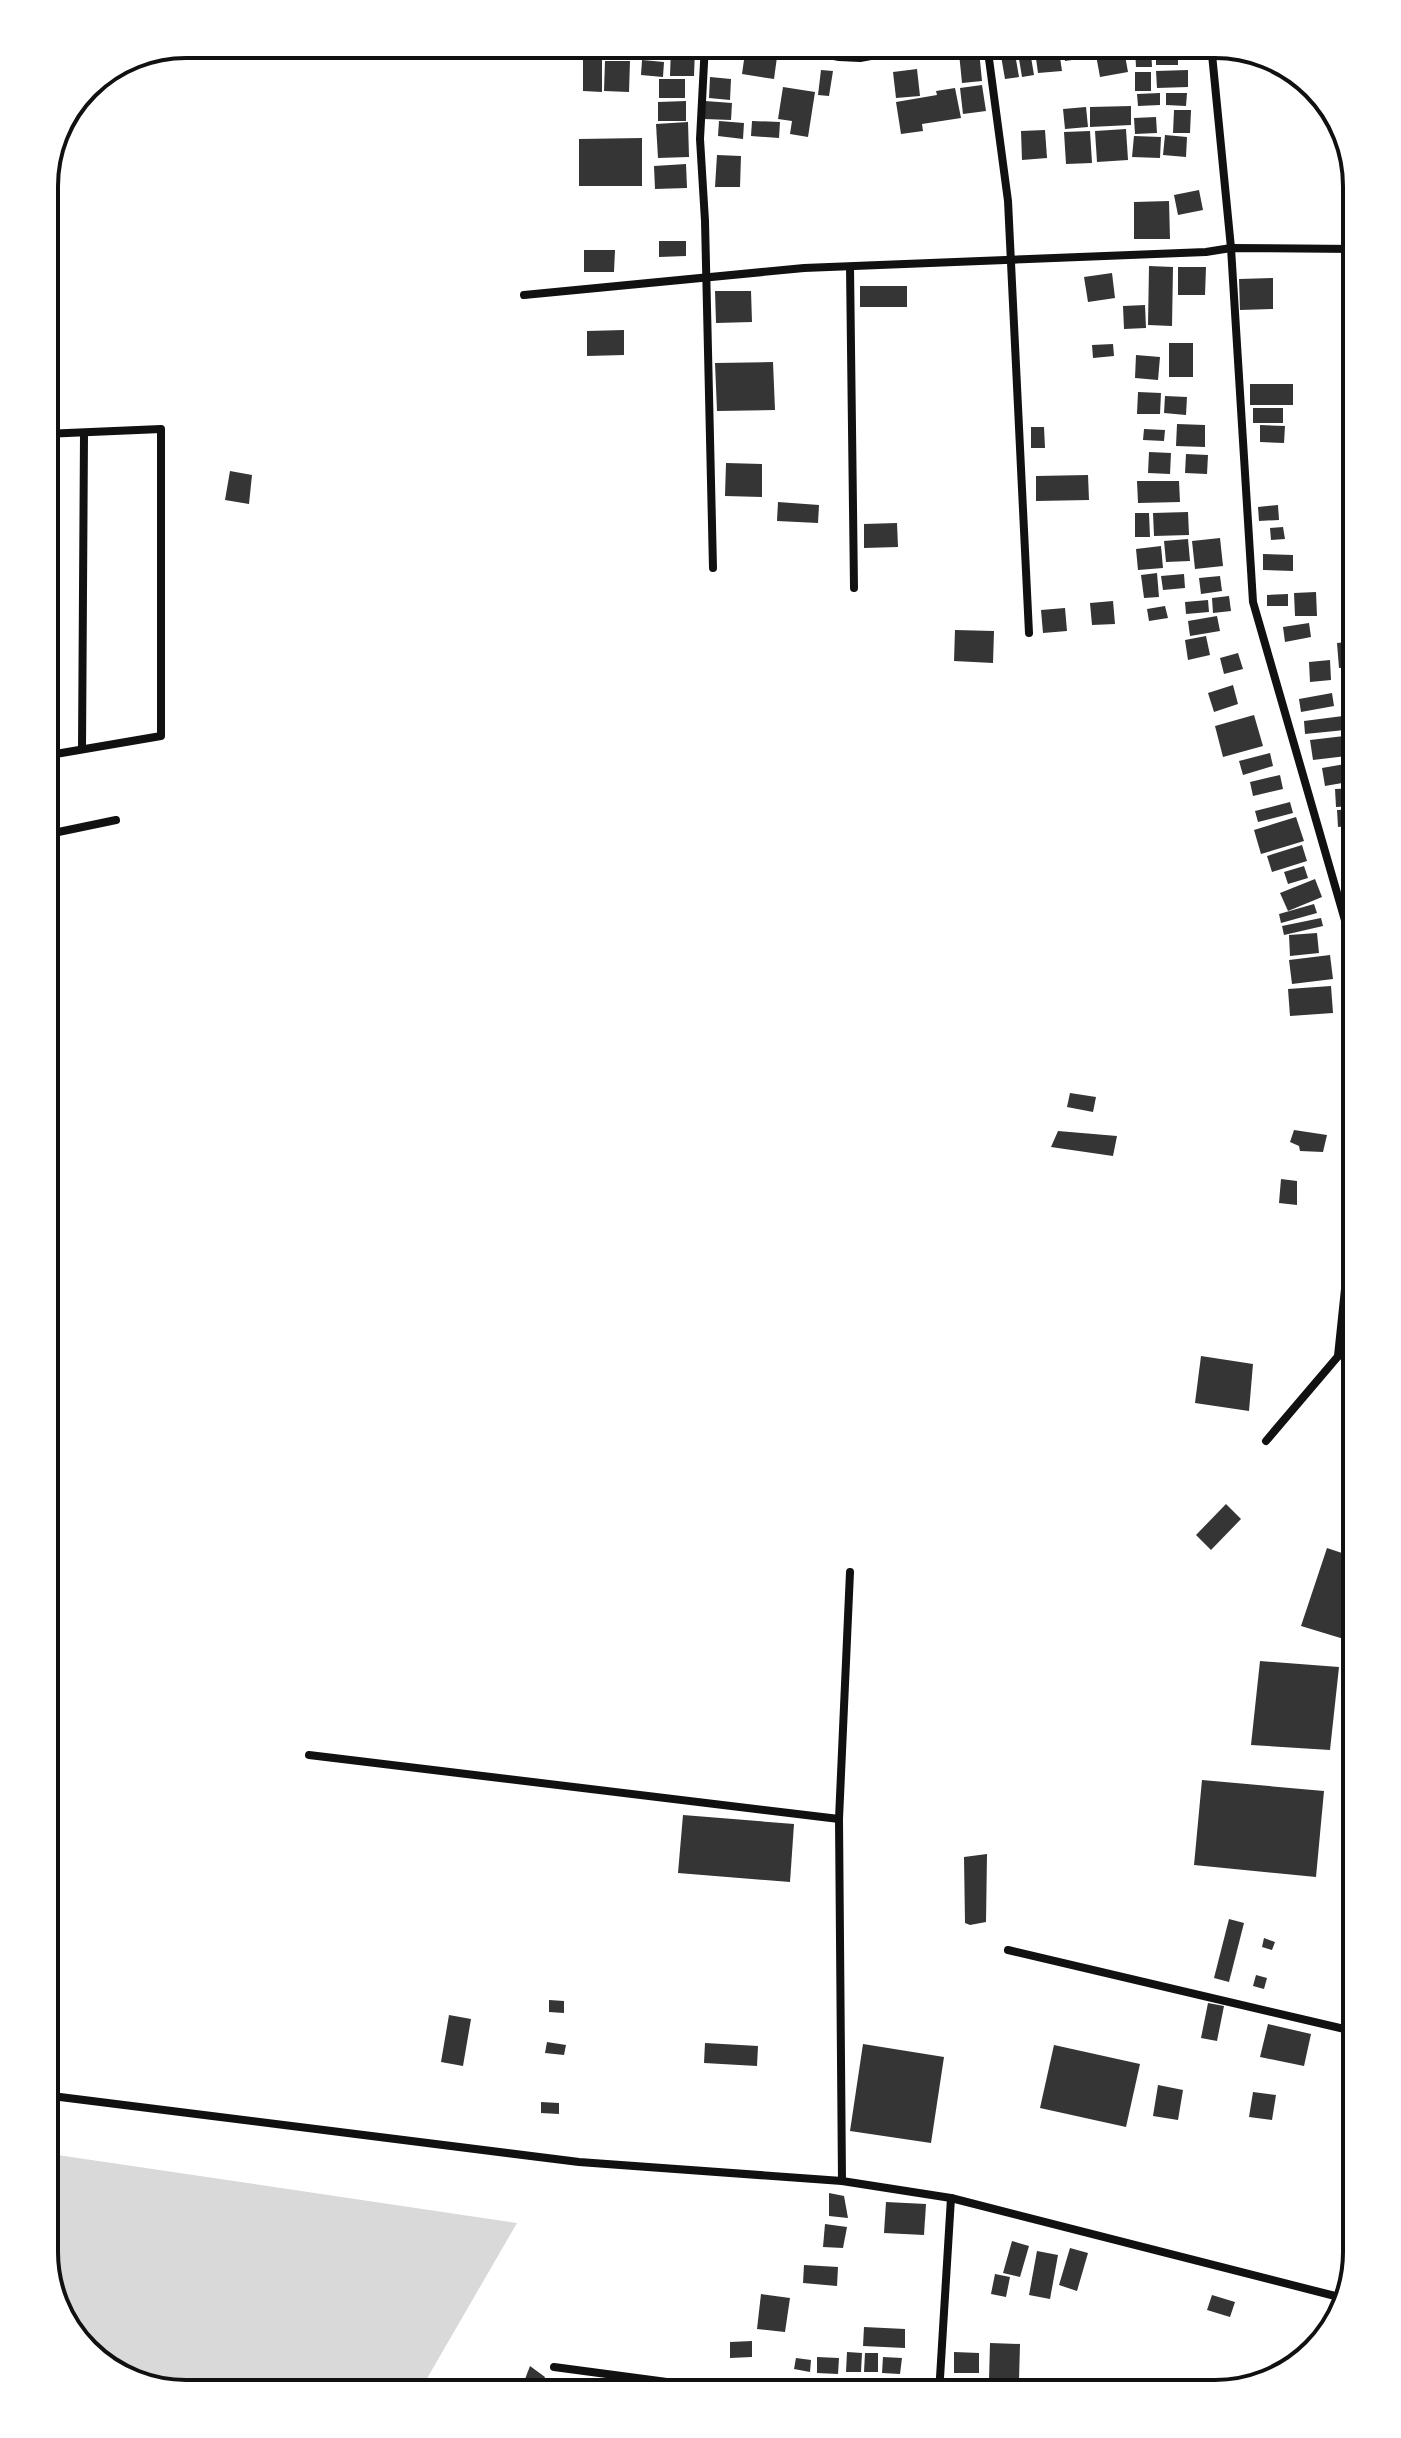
<svg xmlns="http://www.w3.org/2000/svg" width="1401" height="2438" font-family="Commissioner,sans-serif">
  <style>
    .water { fill: #d9d9d9 }
    .building { fill: #353535 }
    .lines { fill: none; stroke-linecap: round; stroke-linejoin: round }
    .minor { stroke: #111; stroke-width: 8 }
    .rim { fill: none; stroke: #111; stroke-width: 4 }
  </style>
  <rect width="100%" height="100%" fill="#fff"/>
  <!-- water -->
  <polygon class="water" points="44,2153 517,2223 418,2394 178,2394 107,2370 59,2314 44,2251"/>
  <!-- building -->
  <g class="building">
    <polygon points="594,44 638,44 638,55 594,54"/>
    <polygon points="646,44 669,44 668,60 645,58"/>
    <polygon points="1034,44 1058,44 1062,71 1038,73"/>
    <polygon points="1062,44 1084,44 1086,58 1065,61"/>
    <polygon points="1095,44 1129,44 1129,46 1096,51"/>
    <polygon points="1029,45 1034,75 1022,77 1017,47"/>
    <polygon points="671,47 695,48 694,76 670,76"/>
    <polygon points="1135,47 1151,47 1152,67 1136,67"/>
    <polygon points="1014,48 1019,77 1005,79 1000,50"/>
    <polygon points="1178,49 1178,65 1156,65 1156,50"/>
    <polygon points="1124,50 1128,72 1100,77 1096,55"/>
    <polygon points="979,51 982,81 962,83 959,53"/>
    <polygon points="745,53 777,57 774,79 742,74"/>
    <polygon points="583,59 602,60 602,92 583,91"/>
    <polygon points="642,60 664,62 663,77 641,75"/>
    <polygon points="605,61 630,61 629,92 604,91"/>
    <polygon points="917,69 920,96 896,98 893,72"/>
    <polygon points="821,70 833,71 829,96 818,95"/>
    <polygon points="1188,70 1188,87 1157,88 1156,71"/>
    <rect x="1135" y="72" width="16" height="19"/>
    <polygon points="710,77 731,79 730,100 709,98"/>
    <rect x="659" y="79" width="26" height="19"/>
    <polygon points="982,85 986,111 963,114 960,88"/>
    <polygon points="783,87 815,92 808,137 790,134 792,121 778,119"/>
    <polygon points="955,88 961,118 922,124 923,131 901,134 896,102 937,95 936,91"/>
    <polygon points="1160,93 1160,105 1138,106 1137,94"/>
    <polygon points="1166,93 1187,93 1186,106 1166,105"/>
    <polygon points="686,101 686,121 658,121 658,102"/>
    <polygon points="705,101 732,103 731,120 704,119"/>
    <polygon points="1131,106 1131,125 1090,127 1090,107"/>
    <polygon points="1086,107 1088,127 1065,129 1063,109"/>
    <polygon points="1174,110 1191,110 1190,133 1173,133"/>
    <polygon points="1156,117 1157,133 1135,134 1134,118"/>
    <polygon points="719,121 744,123 743,139 718,136"/>
    <polygon points="752,121 780,122 779,138 751,136"/>
    <polygon points="688,122 689,157 658,158 656,124"/>
    <polygon points="1126,129 1128,160 1097,162 1095,131"/>
    <polygon points="1045,130 1047,158 1022,160 1021,131"/>
    <polygon points="1090,131 1092,163 1066,164 1064,132"/>
    <polygon points="1165,135 1187,137 1186,157 1163,155"/>
    <polygon points="1134,136 1161,137 1160,158 1132,157"/>
    <polygon points="642,138 642,186 579,186 579,139"/>
    <polygon points="717,155 741,156 740,187 715,187"/>
    <polygon points="686,164 687,188 655,189 654,166"/>
    <polygon points="1199,190 1203,210 1178,215 1174,195"/>
    <polygon points="1169,201 1170,239 1134,239 1134,202"/>
    <polygon points="659,241 686,241 686,256 659,257"/>
    <polygon points="584,250 615,250 614,272 584,272"/>
    <polygon points="1149,266 1173,267 1172,326 1148,325"/>
    <polygon points="1178,267 1206,267 1205,295 1178,295"/>
    <polygon points="1112,273 1115,298 1088,302 1084,277"/>
    <polygon points="1273,278 1273,309 1240,310 1239,279"/>
    <rect x="860" y="286" width="47" height="21"/>
    <polygon points="715,291 751,291 752,322 716,323"/>
    <polygon points="1145,305 1146,328 1124,329 1123,306"/>
    <polygon points="624,330 624,355 587,356 587,331"/>
    <rect x="1169" y="343" width="24" height="34"/>
    <polygon points="1113,344 1114,356 1093,358 1092,345"/>
    <polygon points="1136,355 1160,357 1158,380 1135,378"/>
    <polygon points="773,362 775,410 717,411 715,363"/>
    <rect x="1250" y="384" width="43" height="21"/>
    <polygon points="1138,392 1161,393 1160,414 1137,414"/>
    <polygon points="1165,396 1187,397 1186,415 1164,413"/>
    <rect x="1253" y="408" width="30" height="15"/>
    <polygon points="1177,424 1205,425 1205,447 1176,446"/>
    <polygon points="1260,425 1285,426 1284,443 1260,442"/>
    <polygon points="1031,427 1044,427 1045,448 1031,448"/>
    <polygon points="1144,429 1165,430 1164,441 1143,440"/>
    <polygon points="1149,452 1171,453 1170,474 1148,473"/>
    <polygon points="1186,454 1208,455 1207,474 1185,473"/>
    <polygon points="726,463 762,464 762,497 725,496"/>
    <polygon points="230,471 252,475 249,504 225,500"/>
    <polygon points="1088,475 1089,500 1036,501 1036,476"/>
    <polygon points="1137,481 1179,481 1180,502 1138,503"/>
    <polygon points="778,502 819,505 818,523 777,521"/>
    <polygon points="1278,505 1279,520 1259,521 1258,507"/>
    <polygon points="1188,512 1189,535 1154,536 1153,513"/>
    <polygon points="1135,513 1149,513 1150,537 1135,537"/>
    <polygon points="897,523 898,547 864,548 864,524"/>
    <polygon points="1283,527 1285,539 1271,540 1270,528"/>
    <polygon points="1220,538 1223,566 1195,569 1192,541"/>
    <polygon points="1188,539 1190,561 1166,562 1164,541"/>
    <polygon points="1161,546 1163,568 1138,570 1136,549"/>
    <polygon points="1263,554 1293,555 1293,571 1263,570"/>
    <polygon points="1157,573 1159,597 1144,598 1141,575"/>
    <polygon points="1184,574 1185,588 1163,590 1161,576"/>
    <polygon points="1220,576 1222,591 1201,594 1199,578"/>
    <polygon points="1316,592 1317,616 1295,616 1294,593"/>
    <polygon points="1288,594 1288,606 1267,606 1267,595"/>
    <polygon points="1229,596 1231,611 1213,613 1212,598"/>
    <polygon points="1208,600 1209,612 1186,614 1185,602"/>
    <polygon points="1113,601 1115,624 1092,625 1090,603"/>
    <polygon points="1165,606 1168,618 1149,621 1147,609"/>
    <polygon points="1065,608 1067,631 1043,633 1041,610"/>
    <polygon points="1217,616 1220,631 1190,636 1188,621"/>
    <polygon points="1309,623 1311,637 1285,642 1283,627"/>
    <polygon points="955,630 994,631 993,663 954,661"/>
    <polygon points="1206,636 1210,655 1188,660 1185,640"/>
    <polygon points="1357,641 1357,667 1339,668 1337,643"/>
    <polygon points="1238,653 1243,669 1224,674 1220,658"/>
    <polygon points="1330,660 1331,680 1310,682 1309,662"/>
    <polygon points="1233,685 1238,704 1214,712 1208,693"/>
    <polygon points="1332,693 1334,706 1301,712 1299,699"/>
    <polygon points="1254,715 1263,746 1223,757 1215,726"/>
    <polygon points="1343,716 1345,730 1305,734 1304,721"/>
    <polygon points="1353,735 1355,755 1313,760 1310,740"/>
    <polygon points="1270,753 1273,766 1243,775 1239,761"/>
    <polygon points="1345,764 1348,782 1325,786 1322,768"/>
    <polygon points="1280,775 1283,789 1253,796 1250,782"/>
    <polygon points="1357,788 1357,806 1336,807 1335,789"/>
    <polygon points="1290,802 1293,813 1258,822 1255,811"/>
    <polygon points="1357,809 1357,825 1338,827 1337,810"/>
    <polygon points="1296,817 1304,841 1261,854 1254,830"/>
    <polygon points="1357,831 1357,850 1345,852 1343,833"/>
    <polygon points="1302,845 1307,861 1272,872 1267,856"/>
    <polygon points="1304,866 1308,878 1288,884 1284,872"/>
    <polygon points="1315,879 1322,897 1288,911 1280,893"/>
    <polygon points="1314,904 1317,913 1281,923 1279,914"/>
    <polygon points="1321,918 1323,926 1284,935 1282,926"/>
    <polygon points="1317,933 1319,953 1290,956 1289,935"/>
    <polygon points="1330,955 1333,979 1292,984 1289,960"/>
    <polygon points="1331,986 1333,1013 1290,1016 1288,989"/>
    <polygon points="1070,1093 1096,1097 1093,1112 1067,1107"/>
    <polygon points="1294,1130 1327,1135 1323,1152 1300,1151 1299,1146 1290,1142"/>
    <polygon points="1058,1131 1117,1136 1113,1156 1051,1147"/>
    <polygon points="1281,1179 1297,1181 1297,1205 1279,1203"/>
    <polygon points="1201,1356 1253,1364 1249,1411 1195,1403"/>
    <polygon points="1226,1504 1241,1519 1211,1550 1196,1535"/>
    <polygon points="1327,1548 1357,1558 1357,1643 1301,1626"/>
    <polygon points="1260,1661 1339,1667 1330,1750 1251,1745"/>
    <polygon points="1202,1780 1324,1791 1316,1877 1194,1865"/>
    <polygon points="683,1815 794,1824 790,1882 678,1873"/>
    <polygon points="1355,1817 1357,1817 1357,1880 1347,1878"/>
    <polygon points="987,1854 986,1922 970,1925 965,1923 964,1857"/>
    <polygon points="1229,1919 1244,1923 1229,1982 1214,1978"/>
    <polygon points="1264,1938 1275,1942 1272,1950 1262,1947"/>
    <polygon points="1256,1975 1267,1978 1264,1989 1253,1986"/>
    <polygon points="549,2000 564,2001 564,2013 549,2012"/>
    <polygon points="1208,2003 1224,2006 1217,2041 1201,2038"/>
    <polygon points="449,2015 471,2019 463,2066 441,2062"/>
    <polygon points="1268,2024 1311,2034 1304,2066 1260,2057"/>
    <polygon points="547,2042 566,2045 564,2055 545,2053"/>
    <polygon points="705,2043 758,2046 757,2066 704,2063"/>
    <polygon points="863,2044 944,2057 931,2143 850,2131"/>
    <polygon points="1054,2045 1140,2064 1126,2127 1040,2108"/>
    <polygon points="1356,2069 1357,2069 1357,2114 1346,2111"/>
    <polygon points="1158,2085 1183,2090 1178,2120 1153,2116"/>
    <polygon points="1253,2092 1276,2095 1272,2120 1249,2117"/>
    <polygon points="541,2102 559,2103 559,2114 541,2113"/>
    <polygon points="829,2193 844,2196 848,2218 829,2216"/>
    <polygon points="886,2202 926,2204 924,2235 884,2233"/>
    <polygon points="825,2224 847,2227 843,2248 823,2247"/>
    <polygon points="1012,2241 1029,2246 1020,2277 1003,2273"/>
    <polygon points="1070,2248 1088,2253 1077,2291 1059,2285"/>
    <polygon points="1037,2251 1058,2255 1050,2299 1029,2295"/>
    <polygon points="804,2265 838,2267 837,2286 803,2283"/>
    <polygon points="995,2274 1010,2277 1006,2297 991,2294"/>
    <polygon points="761,2294 790,2298 785,2332 757,2329"/>
    <polygon points="1212,2295 1235,2302 1230,2317 1207,2310"/>
    <polygon points="864,2327 905,2329 905,2348 863,2346"/>
    <polygon points="752,2341 752,2357 730,2358 730,2342"/>
    <polygon points="990,2343 1020,2344 1019,2380 989,2380"/>
    <polygon points="847,2352 862,2353 861,2372 846,2372"/>
    <polygon points="954,2352 979,2353 979,2373 954,2373"/>
    <polygon points="865,2353 878,2353 878,2372 864,2372"/>
    <polygon points="817,2357 839,2358 838,2374 817,2373"/>
    <polygon points="883,2357 902,2358 900,2374 882,2373"/>
    <polygon points="796,2358 811,2360 810,2372 794,2369"/>
    <polygon points="530,2366 545,2377 537,2394 522,2387"/>
  </g>
  <g class="lines">
    <!-- minor -->
    <g class="minor">
      <polyline points="705,44 700,139 705,221 713,568"/>
      <polyline points="771,44 839,57 860,58 936,44"/>
      <polyline points="987,44 1008,201 1029,633"/>
      <polyline points="1211,44 1231,248 1253,602 1357,962"/>
      <polyline points="850,267 854,588"/>
      <polyline points="524,295 804,268 1206,252 1231,248 1357,249"/>
      <polyline points="82,749 84,434"/>
      <polyline points="44,756 161,736 161,429 44,434"/>
      <polyline points="44,835 116,820"/>
      <polyline points="1338,1356 1345,1289 1357,1212"/>
      <polyline points="1266,1441 1357,1334"/>
      <polyline points="309,1755 839,1819"/>
      <polyline points="1008,1950 1357,2032"/>
      <polyline points="44,2095 579,2162 842,2181 951,2198 1343,2298"/>
      <polyline points="842,2181 839,1819 850,1572"/>
      <polyline points="554,2367 742,2392 784,2394"/>
      <polyline points="939,2394 951,2198"/>
    </g>
  </g>
  <!-- crop -->
  <path d="M0 0H1401V2438H0ZM186 58H1215A128 128 0 0 1 1343 186V2252A128 128 0 0 1 1215 2380H186A128 128 0 0 1 58 2252V186A128 128 0 0 1 186 58Z" fill="#fff" fill-rule="evenodd"/>
  <path class="rim" d="M186 58H1215A128 128 0 0 1 1343 186V2252A128 128 0 0 1 1215 2380H186A128 128 0 0 1 58 2252V186A128 128 0 0 1 186 58Z"/>
</svg>
